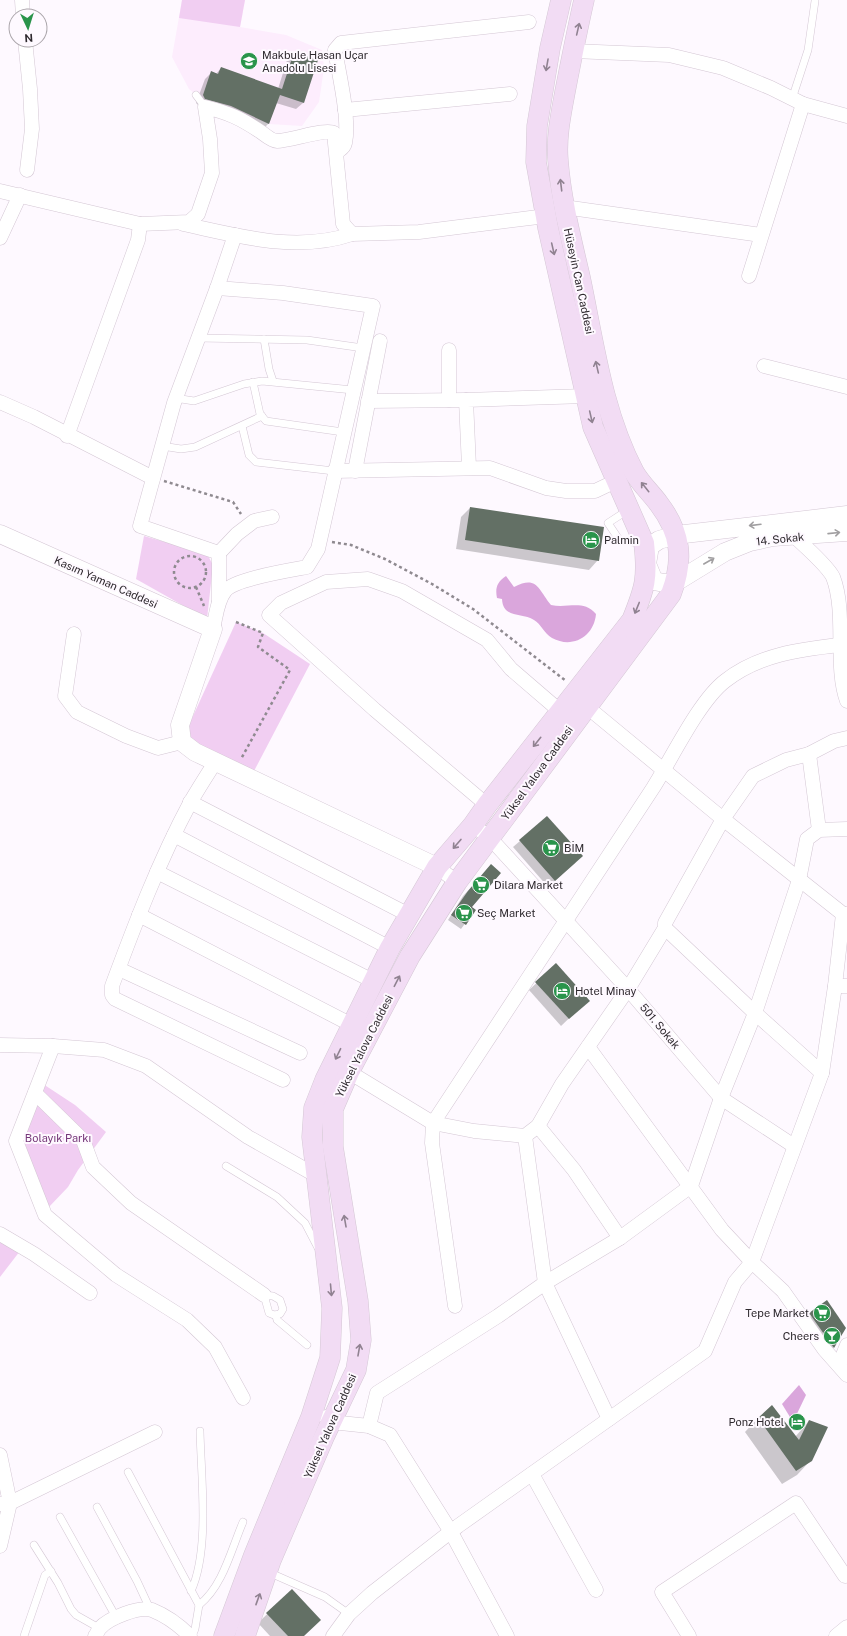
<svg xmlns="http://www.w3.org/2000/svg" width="847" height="1636" font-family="'Public Sans',sans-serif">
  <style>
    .built { fill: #fdedfd }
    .green { fill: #f1cef2 }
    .water { fill: #daa6dc }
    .shadow { fill: #0003 }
    .building { fill: #637065 }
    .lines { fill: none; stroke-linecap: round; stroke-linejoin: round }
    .service-casing { stroke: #d4c7d4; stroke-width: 8 }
    .minor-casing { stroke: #d4c7d4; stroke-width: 15 }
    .tertiary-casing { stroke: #d4c7d4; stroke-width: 19 }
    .secondary-casing { stroke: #d4c7d4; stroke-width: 21 }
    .path { stroke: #8f8a90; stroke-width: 2.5; stroke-dasharray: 3 3; stroke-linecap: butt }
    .service { stroke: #fff; stroke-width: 7 }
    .minor { stroke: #fff; stroke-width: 14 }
    .tertiary { stroke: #fff; stroke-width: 18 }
    .secondary { stroke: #f2dcf4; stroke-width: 20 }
    .oneway { stroke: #908291 }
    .oneway2 { stroke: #a19fa1 }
    .labels { text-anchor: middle; stroke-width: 4; stroke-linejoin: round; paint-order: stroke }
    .poi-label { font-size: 11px; fill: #2e292e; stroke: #fef9ff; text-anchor: start }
    .street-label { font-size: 11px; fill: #2e292e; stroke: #fef9ff }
    .park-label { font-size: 11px; fill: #753779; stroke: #fef9ff }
  </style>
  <rect width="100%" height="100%" fill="#fef9ff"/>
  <!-- built -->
  <polygon class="built" points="182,0 245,0 240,27 286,35 322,50 324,68 319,102 302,126 269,124 201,99 189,89 172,57"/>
  <!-- green -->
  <g class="green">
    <polygon points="182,0 245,0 240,27 179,18"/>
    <polygon points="144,536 207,554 213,565 207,619 136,579"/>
    <polygon points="236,622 263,633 310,664 253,773 192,741 188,734 188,727"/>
    <polygon points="43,1084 75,1105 106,1132 78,1170 68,1187 48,1208 20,1140"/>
    <polygon points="0,1239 20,1251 0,1277"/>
  </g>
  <!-- water -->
  <g class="water">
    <path d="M 506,576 L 514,587 C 537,575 538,589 551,605 C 567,609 583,599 596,614 C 594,637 572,649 552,638 C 544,633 541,624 534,620 C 522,612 503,619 502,599 L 497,598 C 495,588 497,582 506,576 Z"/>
    <polygon points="799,1385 806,1395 793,1422 782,1404"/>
  </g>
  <!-- shadow -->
  <g class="shadow">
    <polygon points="294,53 303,103 296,109 276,103 269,123 262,130 224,113 198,105 196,103 205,79 212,72 216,74 221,68 278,89 287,60"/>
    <polygon points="470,508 598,560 589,570 456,549 461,517"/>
    <polygon points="520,841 575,863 548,887 513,847"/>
    <polygon points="487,870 471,907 475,910 461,929 448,920 463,896"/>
    <polygon points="556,965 581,1007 561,1026 529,990"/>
    <polygon points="809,1313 834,1347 829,1351 805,1318"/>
    <polygon points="758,1418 795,1437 809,1421 811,1460 797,1475 782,1484 745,1432"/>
    <polygon points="292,1590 303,1636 270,1636 258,1623"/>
  </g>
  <!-- building -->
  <g class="building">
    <polygon points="294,52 318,60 304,103 280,95 269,124 231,106 205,99 203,95 211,71 218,74 221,67 282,89"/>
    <polygon points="470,507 604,527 599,561 465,540"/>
    <polygon points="547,816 583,856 555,881 519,840"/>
    <polygon points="491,864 501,873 472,907 476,910 466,925 451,915 468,891"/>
    <polygon points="556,963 590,1001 569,1019 535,982"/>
    <polygon points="827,1300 846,1328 834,1348 809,1313"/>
    <polygon points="772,1405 799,1440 809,1420 828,1427 812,1461 796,1471 758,1418"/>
    <polygon points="292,1589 321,1620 304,1636 288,1636 266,1613"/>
  </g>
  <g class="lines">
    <defs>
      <g id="service">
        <polyline points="196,95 205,107"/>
        <polyline points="792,99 808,50 815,1"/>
        <polyline points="198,338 307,340 363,348"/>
        <polyline points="264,339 269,369 273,381"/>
        <polyline points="253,382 260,414 266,421 343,432"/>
        <polyline points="175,398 194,401 244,384 262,381 353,390"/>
        <polyline points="242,426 249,455 256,462 334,471"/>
        <polyline points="162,446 181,449 195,447 262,416"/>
        <polyline points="628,510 608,523 620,541 642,543"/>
        <polyline points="226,1166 277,1197 305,1223 318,1248"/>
        <polygon points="264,1295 273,1296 280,1300 283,1309 280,1314 274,1315 269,1313"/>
        <polyline points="276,1316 277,1320 307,1345"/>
        <polyline points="128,1472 199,1605 195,1629 192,1636"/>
        <polyline points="97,1507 137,1581 150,1609"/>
        <polyline points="60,1517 116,1617"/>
        <polyline points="34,1545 58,1583 71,1609 76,1615 99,1628"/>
        <polyline points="268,1572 325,1597 349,1614"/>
        <path d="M 191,1591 C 210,1550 201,1477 200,1431"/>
        <path d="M 199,1605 C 223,1586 231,1550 243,1522"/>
        <polyline points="24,1636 45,1575 51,1571"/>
      </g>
      <g id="minor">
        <polyline points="22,0 23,16"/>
        <polyline points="25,40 30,89 32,129 27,170"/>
        <polyline points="573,51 669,55 723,68 771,88 803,104 847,116"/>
        <polyline points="345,110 510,94"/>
        <path d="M 337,152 C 341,149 344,148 345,143 C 350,120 339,74 335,50 L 341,43 L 529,22"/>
        <path d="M 0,191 L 140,224 L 189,222 L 198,214 L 212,173 L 210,139 L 205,107 C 229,113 240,118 261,132 C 265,135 272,141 277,141 C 290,141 326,128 334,133 L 343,224 L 352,234 L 419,232 L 546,216"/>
        <polyline points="564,207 761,235"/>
        <path d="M 183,224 C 239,236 296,253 352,234"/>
        <polyline points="0,238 20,195"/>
        <polyline points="749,276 803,104"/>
        <polyline points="449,350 449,400"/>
        <polyline points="764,366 847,387"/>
        <polyline points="368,401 466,400"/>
        <polyline points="0,402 34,417 153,478"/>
        <polyline points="67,436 138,240 140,224"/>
        <polyline points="469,467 466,400 586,396"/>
        <polyline points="334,471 490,468 546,488 566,491 595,491 616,481"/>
        <polyline points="355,471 380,341"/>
        <path d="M 794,528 L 795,537 C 805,546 828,567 833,577 C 847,613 834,666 847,701"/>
        <polyline points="219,553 237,534 254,521 272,517"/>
        <polyline points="219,601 219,553 140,526 174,403 217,288 235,235"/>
        <path d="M 213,629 C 216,616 217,601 225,591 C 234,579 291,570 307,567 L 318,549 L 373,306 L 283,293 L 217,288"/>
        <polyline points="74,634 65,696 77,712 126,736 158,748 182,742"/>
        <polyline points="847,738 834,741 809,754 786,760 753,776 723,819 843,914 847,914"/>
        <polyline points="809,754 819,830"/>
        <path d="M 216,761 C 207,775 198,789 190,803 C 159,861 135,924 112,986 L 112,995 L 115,999 L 283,1080"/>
        <polyline points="190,802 409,915"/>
        <polyline points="487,805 375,710 269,615 281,603 326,582 368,579 402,591 487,640 511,669 561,712"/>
        <polyline points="473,825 490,838 628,989 721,1098 794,1146"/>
        <polyline points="174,835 390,948"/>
        <polyline points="437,867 457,882"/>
        <polyline points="157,872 373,981"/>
        <polyline points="139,915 352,1025"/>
        <polyline points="665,928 755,1013 822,1073"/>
        <polyline points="119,969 300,1053"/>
        <polyline points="835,986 847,986"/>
        <polyline points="0,1045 53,1046 104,1050 146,1066 248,1137 317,1176"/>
        <polyline points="53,1046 16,1141 45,1215 116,1275 187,1320 215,1347 243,1398"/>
        <polyline points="588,1047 722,1230 752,1262 783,1291 824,1349 847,1375"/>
        <polyline points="349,1072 433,1123 474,1131 525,1136 538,1126 562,1084 628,989 665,928 665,923 723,819 586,706"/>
        <polyline points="35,1093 83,1140 93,1167 131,1203 264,1295"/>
        <polyline points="538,1126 574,1170 620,1238"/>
        <polyline points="525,1136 545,1283 609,1419"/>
        <polyline points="0,1234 34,1254 90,1293"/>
        <path d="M 455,1306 L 432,1143 L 433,1123 C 506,1011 579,899 653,788 C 672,758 699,701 725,681 C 760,653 805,649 847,644"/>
        <polyline points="839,1365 847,1345"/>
        <polyline points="326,1417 331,1422 369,1426 390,1435 451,1532 507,1636"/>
        <polyline points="369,1426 377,1393 498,1316 545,1283 620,1238 691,1186 721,1098 755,1013 799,880 807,839 819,830 847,829"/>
        <polyline points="0,1455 10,1503 0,1546"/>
        <polyline points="532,1474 596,1590"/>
        <polyline points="0,1504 10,1503 155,1432"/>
        <path d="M 95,1636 C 97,1634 98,1630 100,1628 C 109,1618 139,1606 152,1610 C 167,1616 179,1625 190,1636"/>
        <polyline points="333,1636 349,1614 372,1593 458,1526 705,1351 735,1282 752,1262 822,1073 835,986 843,914"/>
        <polyline points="689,1636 662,1592 796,1503 845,1576"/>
        <polyline points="836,1636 847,1627"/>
      </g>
      <g id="tertiary">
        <polyline points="847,515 676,535 659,540 650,546 647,564 654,581 664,583 676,582 725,552 750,542 773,537 847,532"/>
        <polyline points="0,534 213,629 180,725 182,742 195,752 437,867"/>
      </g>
      <g id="secondary">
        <path d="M 224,1636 L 254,1555 L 311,1417 L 330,1358 L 332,1308 L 312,1137 L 314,1108 L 325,1080 L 390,948 L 437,867 L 473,825 L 487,805 L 632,620 C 645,588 648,578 644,543 L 593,427 L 548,228 L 536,162 L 537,126 L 550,48 L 561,0"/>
        <path d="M 245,1636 L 271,1560 L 324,1437 L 356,1370 L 361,1340 L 358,1301 L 333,1147 L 333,1109 L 349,1072 L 410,956 L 457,882 L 671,594 C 684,560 681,533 659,504 C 651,493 640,483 634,472 C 602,411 594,343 580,277 C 571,238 561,200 558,160 C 556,137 561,114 565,92 C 571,61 577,31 584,0"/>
      </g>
    </defs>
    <!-- service casing -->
    <use href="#service" class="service-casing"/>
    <!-- minor casing -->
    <use href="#minor" class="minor-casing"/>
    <!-- tertiary casing -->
    <use href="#tertiary" class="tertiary-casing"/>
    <!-- secondary casing -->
    <use href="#secondary" class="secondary-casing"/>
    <!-- path -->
    <g class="path">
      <polyline points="164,481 233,502 241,514"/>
      <polyline points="332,542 351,545 385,559 432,584 473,609 566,681"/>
      <circle cx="190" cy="572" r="16"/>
      <polyline points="196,587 204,606"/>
      <polyline points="236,622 263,633 258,647 290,670 241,759"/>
    </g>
    <!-- service -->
    <use href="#service" class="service"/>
    <!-- minor -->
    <use href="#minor" class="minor"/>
    <!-- tertiary -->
    <use href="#tertiary" class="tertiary"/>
    <!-- secondary -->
    <use href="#secondary" class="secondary"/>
  </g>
  <!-- one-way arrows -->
  <defs><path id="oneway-shaft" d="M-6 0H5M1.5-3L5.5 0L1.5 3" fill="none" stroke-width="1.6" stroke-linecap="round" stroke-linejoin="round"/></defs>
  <g class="oneway">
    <use href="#oneway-shaft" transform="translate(578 29) rotate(-77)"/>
    <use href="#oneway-shaft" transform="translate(547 65) rotate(100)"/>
    <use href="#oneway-shaft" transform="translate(561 185) rotate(-97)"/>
    <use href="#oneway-shaft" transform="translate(553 249) rotate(77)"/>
    <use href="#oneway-shaft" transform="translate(597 367) rotate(-103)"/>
    <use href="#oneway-shaft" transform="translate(591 417) rotate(77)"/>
    <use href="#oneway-shaft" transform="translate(645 487) rotate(-129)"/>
    <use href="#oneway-shaft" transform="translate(637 608) rotate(112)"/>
    <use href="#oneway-shaft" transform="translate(537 742) rotate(129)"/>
    <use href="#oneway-shaft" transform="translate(457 844) rotate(131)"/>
    <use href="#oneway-shaft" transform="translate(397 981) rotate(-63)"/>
    <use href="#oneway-shaft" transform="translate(338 1054) rotate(116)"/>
    <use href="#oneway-shaft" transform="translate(345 1221) rotate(-100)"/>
    <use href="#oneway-shaft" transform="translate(331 1290) rotate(85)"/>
    <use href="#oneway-shaft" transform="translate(359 1350) rotate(-80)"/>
    <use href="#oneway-shaft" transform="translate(258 1599) rotate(-70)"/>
  </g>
  <g class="oneway2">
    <use href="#oneway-shaft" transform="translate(755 525) rotate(173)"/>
    <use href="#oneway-shaft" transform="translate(834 533) rotate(-6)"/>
    <use href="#oneway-shaft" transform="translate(709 561) rotate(-30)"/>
  </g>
  <!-- icons -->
  <defs>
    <symbol id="school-disc" viewBox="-11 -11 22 22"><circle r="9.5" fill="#2a944b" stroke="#fef9ff"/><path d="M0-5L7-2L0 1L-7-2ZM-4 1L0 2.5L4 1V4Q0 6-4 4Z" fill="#fff"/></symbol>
    <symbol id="hotel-disc" viewBox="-11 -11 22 22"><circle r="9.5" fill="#2a944b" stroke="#fef9ff"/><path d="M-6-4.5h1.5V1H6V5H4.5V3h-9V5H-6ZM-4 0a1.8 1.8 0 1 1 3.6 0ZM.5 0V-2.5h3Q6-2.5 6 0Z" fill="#fff"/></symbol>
    <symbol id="supermarket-disc" viewBox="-11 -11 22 22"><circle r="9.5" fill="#2a944b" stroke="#fef9ff"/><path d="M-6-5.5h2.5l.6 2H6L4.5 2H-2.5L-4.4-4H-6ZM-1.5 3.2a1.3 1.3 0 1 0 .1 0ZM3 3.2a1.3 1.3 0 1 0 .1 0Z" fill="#fff"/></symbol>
    <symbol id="bar-disc" viewBox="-11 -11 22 22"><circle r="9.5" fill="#2a944b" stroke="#fef9ff"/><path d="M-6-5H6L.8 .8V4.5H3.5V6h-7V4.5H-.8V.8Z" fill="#fff"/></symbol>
  </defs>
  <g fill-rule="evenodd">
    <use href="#school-disc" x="239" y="51" width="20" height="20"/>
    <use href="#hotel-disc" x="581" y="530" width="20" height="20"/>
    <use href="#supermarket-disc" x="541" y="838" width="20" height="20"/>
    <use href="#supermarket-disc" x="471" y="875" width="20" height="20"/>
    <use href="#supermarket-disc" x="454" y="903" width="20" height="20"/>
    <use href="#hotel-disc" x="552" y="981" width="20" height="20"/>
    <use href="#supermarket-disc" x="812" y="1303" width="20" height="20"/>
    <use href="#bar-disc" x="822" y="1326" width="20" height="20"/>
    <use href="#hotel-disc" x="787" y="1412" width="20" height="20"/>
  </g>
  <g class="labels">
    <!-- poi labels -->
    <g class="poi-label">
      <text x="262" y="59">Makbule Hasan Uçar<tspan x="262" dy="13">Anadolu Lisesi</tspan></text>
      <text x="604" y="544">Palmin</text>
      <text x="564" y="852">BİM</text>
      <text x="494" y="889">Dilara Market</text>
      <text x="477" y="917">Seç Market</text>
      <text x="575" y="995">Hotel Minay</text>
      <text x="809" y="1317" text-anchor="end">Tepe Market</text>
      <text x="819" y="1340" text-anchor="end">Cheers</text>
      <text x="784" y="1426" text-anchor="end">Ponz Hotel</text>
    </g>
    <!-- street labels -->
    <g class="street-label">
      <text transform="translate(579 281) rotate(78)" y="4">Hüseyin Can Caddesi</text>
      <text transform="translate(780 539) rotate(-6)" y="4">14. Sokak</text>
      <text transform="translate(106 582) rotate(24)" y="4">Kasım Yaman Caddesi</text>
      <text transform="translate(537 773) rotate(-54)" y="4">Yüksel Yalova Caddesi</text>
      <text transform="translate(660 1026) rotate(50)" y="4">501. Sokak</text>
      <text transform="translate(364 1046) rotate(-63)" y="4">Yüksel Yalova Caddesi</text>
      <text transform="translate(330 1426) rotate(-66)" y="4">Yüksel Yalova Caddesi</text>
    </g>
    <!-- park labels -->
    <g class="park-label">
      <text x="58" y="1142">Bolayık Parkı</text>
    </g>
  </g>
  <!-- north arrow -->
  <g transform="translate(28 28) rotate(176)"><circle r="19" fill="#fef9ff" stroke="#aba6ab"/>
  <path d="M0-3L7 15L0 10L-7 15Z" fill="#2a944b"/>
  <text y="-6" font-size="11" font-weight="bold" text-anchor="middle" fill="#2e292e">N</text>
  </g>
</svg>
